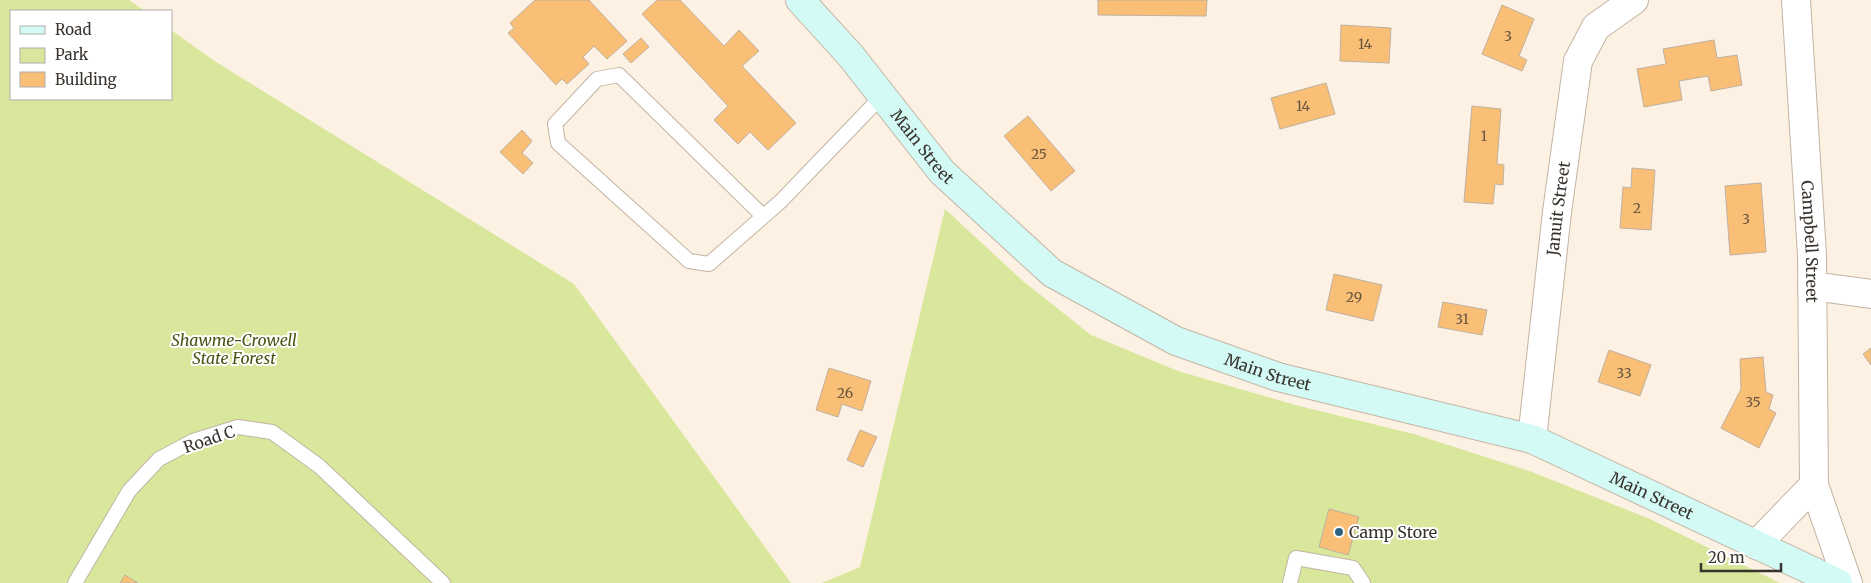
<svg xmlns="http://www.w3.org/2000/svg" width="1871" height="583" font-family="Merriweather,serif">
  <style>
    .green { fill: #d8e79b }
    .building { fill: #f9bf76; stroke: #bfb0a0 }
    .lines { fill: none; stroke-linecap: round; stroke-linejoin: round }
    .service-casing { stroke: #c3b4a3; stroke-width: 16 }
    .minor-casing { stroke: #c3b4a3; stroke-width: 30 }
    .secondary-casing { stroke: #c3b4a3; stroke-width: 30 }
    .service { stroke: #fff; stroke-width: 14 }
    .minor { stroke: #fff; stroke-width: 28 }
    .secondary { stroke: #d4faf6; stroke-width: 28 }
    .poi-dot { fill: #306380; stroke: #fff; stroke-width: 2 }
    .labels { text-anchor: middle; stroke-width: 4; stroke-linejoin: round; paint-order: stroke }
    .number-label { font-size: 14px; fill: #69563f }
    .street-label { font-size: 16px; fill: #39332d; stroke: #fff }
    .park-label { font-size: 16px; font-style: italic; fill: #4a5314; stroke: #fff }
    .poi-label { font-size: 16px; fill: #39332d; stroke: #fff; text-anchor: start }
  </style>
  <rect width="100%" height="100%" fill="#fdf1e3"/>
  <!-- green -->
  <g class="green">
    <polygon points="0,0 129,0 145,11 11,11 11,99 171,99 171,30 216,62 574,284 791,583 0,583"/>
    <polygon points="945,209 1023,281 1091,335 1178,371 1299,406 1414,434 1532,472 1650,519 1780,583 822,583 860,567"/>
  </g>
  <!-- building -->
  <g class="building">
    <polygon points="535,0 589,0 627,41 607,59 594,46 583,57 589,64 567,84 562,79 556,85 508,33 514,28 510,23"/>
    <polygon points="657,0 680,0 724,46 739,30 759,51 742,66 796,123 768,150 750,132 738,144 714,120 728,106 642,14"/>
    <polygon points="1098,0 1207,0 1206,16 1098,15"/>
    <polygon points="1502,5 1534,19 1519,56 1527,60 1522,71 1482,54"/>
    <polygon points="1341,25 1391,28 1389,63 1340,61"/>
    <polygon points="641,38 649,47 631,63 623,54"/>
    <polygon points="1714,40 1717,58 1737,55 1742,85 1711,91 1708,76 1679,81 1682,100 1644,107 1637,69 1666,64 1663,49"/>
    <polygon points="1326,83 1335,114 1280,129 1271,98"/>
    <polygon points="1472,106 1501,109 1497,164 1504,165 1503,185 1495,184 1493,204 1464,202"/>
    <polygon points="1028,116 1075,171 1051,191 1004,136"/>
    <polygon points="522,130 532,141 522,153 533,163 523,174 500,152"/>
    <polygon points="1632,168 1655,170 1651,230 1620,228 1623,187 1631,188"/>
    <polygon points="1761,183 1766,252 1730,255 1725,186"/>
    <polygon points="1334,274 1382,285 1373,321 1326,310"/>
    <polygon points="1443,302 1487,310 1482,335 1438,327"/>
    <polygon points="1871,348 1871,365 1863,354"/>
    <polygon points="1609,350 1651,365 1640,396 1598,382"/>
    <polygon points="1763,357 1766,392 1773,395 1769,409 1776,413 1759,448 1721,428 1741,389 1740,359"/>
    <polygon points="829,368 871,381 862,411 842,404 838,417 816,410"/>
    <polygon points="860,430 877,437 863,467 847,460"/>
    <polygon points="1329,509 1359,517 1348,555 1319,547"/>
    <polygon points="125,575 138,583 120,583"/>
  </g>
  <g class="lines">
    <defs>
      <g id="service">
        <polyline points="763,216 619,75 597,79 555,124 558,143 689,261 709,264 781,201 882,96"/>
        <polyline points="75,583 129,491 159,459 193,441 238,427 272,432 319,466 443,583"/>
        <polyline points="1290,583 1296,558 1353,568 1363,583"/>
      </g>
      <g id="minor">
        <path id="s1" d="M 1796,0 L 1812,255 L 1814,485 L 1848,583"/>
        <polyline points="1812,286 1871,294"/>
        <path id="s2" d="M 1532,439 L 1557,212 L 1578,61 L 1596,27 L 1634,0"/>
        <polyline points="1756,545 1814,485"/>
      </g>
      <g id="secondary">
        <path id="s3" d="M 800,0 L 851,56 L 942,172 L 1052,273 L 1176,341 L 1278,377 L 1532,439 L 1838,583"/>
      </g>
    </defs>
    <!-- service casing -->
    <use href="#service" class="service-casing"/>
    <!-- minor casing -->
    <use href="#minor" class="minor-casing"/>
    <!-- secondary casing -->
    <use href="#secondary" class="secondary-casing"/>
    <!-- service -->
    <use href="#service" class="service"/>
    <!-- minor -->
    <use href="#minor" class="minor"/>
    <!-- secondary -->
    <use href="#secondary" class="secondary"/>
  </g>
  <!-- markers -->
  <circle class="poi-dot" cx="1339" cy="532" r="5"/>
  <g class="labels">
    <!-- number labels -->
    <g class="number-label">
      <text x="1508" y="41">3</text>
      <text x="1365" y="49">14</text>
      <text x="1303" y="111">14</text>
      <text x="1484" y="141">1</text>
      <text x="1039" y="159">25</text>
      <text x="1637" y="213">2</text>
      <text x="1746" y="224">3</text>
      <text x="1354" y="302">29</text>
      <text x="1462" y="324">31</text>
      <text x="1624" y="378">33</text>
      <text x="845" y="398">26</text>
      <text x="1753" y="407">35</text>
    </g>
    <!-- street labels -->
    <g class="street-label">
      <text dy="6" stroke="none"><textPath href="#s3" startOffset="191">Main Street</textPath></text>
      <text dy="6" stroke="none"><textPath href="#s2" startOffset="232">Januit Street</textPath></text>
      <text dy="6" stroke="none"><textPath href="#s1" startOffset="242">Campbell Street</textPath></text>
      <text dy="6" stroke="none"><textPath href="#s3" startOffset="611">Main Street</textPath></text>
      <text transform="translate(209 439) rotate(-19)" y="6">Road C</text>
      <text dy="6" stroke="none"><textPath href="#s3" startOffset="1016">Main Street</textPath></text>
    </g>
    <!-- park labels -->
    <g class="park-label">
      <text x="234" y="346">Shawme-Crowell<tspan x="234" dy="18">State Forest</tspan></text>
    </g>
    <!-- poi labels -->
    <g class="poi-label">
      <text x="1349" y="538">Camp Store</text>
    </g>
  </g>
  <!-- legend -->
  <rect x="10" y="10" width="162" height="90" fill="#ffffff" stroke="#b0adab"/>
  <rect x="20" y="26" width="25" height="8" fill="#d4faf6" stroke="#b0adab"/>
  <text x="55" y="35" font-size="15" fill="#39332d">Road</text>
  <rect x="20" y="48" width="25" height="15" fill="#d8e79b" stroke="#b0adab"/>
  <text x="55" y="60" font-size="15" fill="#39332d">Park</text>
  <rect x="20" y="72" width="25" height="15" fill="#f9bf76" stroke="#b0adab"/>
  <text x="55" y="85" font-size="15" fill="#39332d">Building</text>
  <!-- scale -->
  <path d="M1701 563v8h80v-8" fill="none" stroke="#39332d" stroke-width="2.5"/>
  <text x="1708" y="563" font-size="15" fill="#39332d" stroke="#ffffff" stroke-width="4" paint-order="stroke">20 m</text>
</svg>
